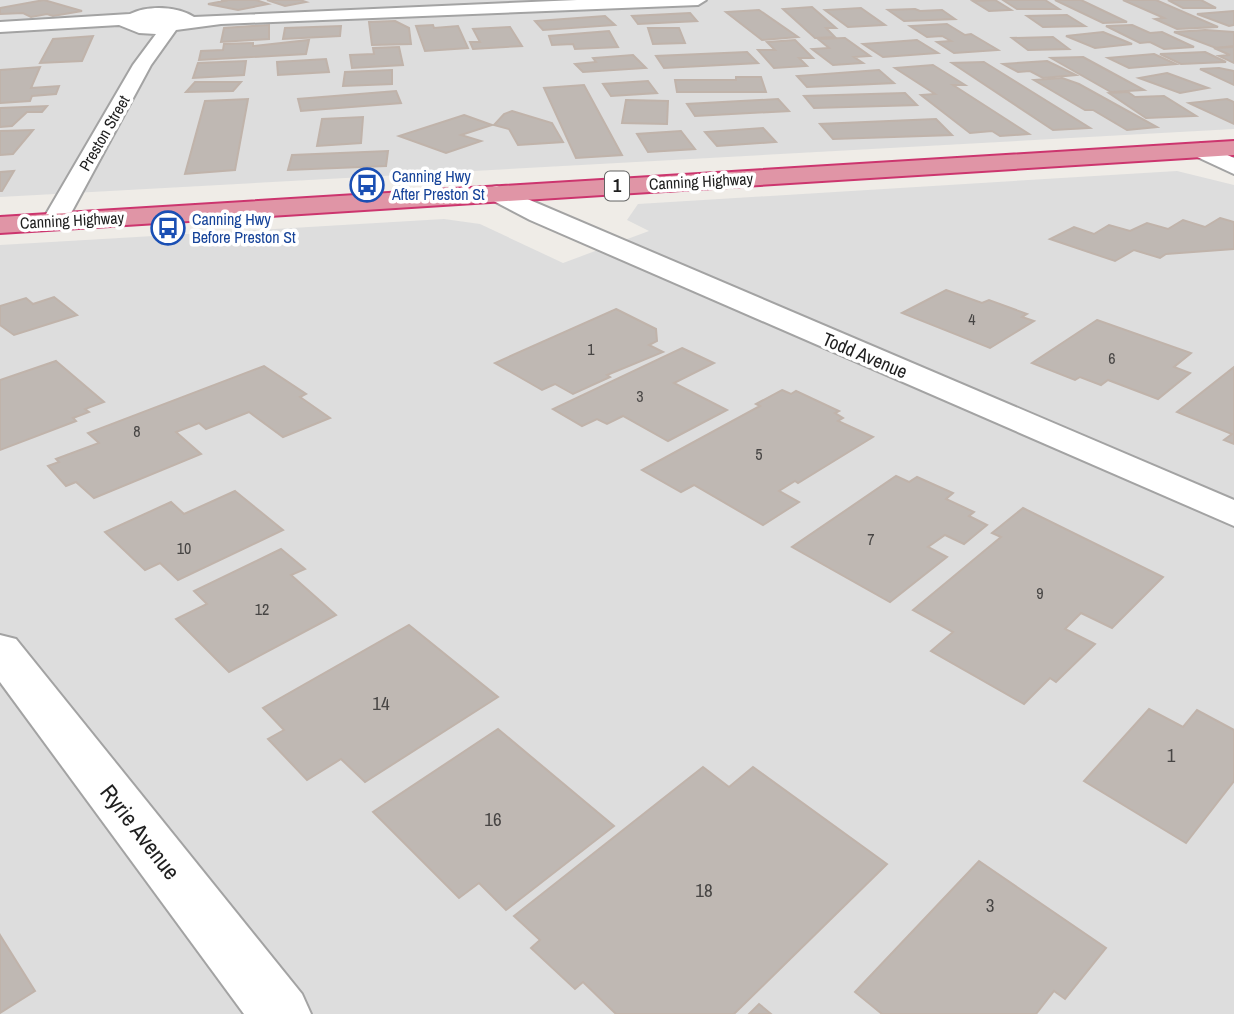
<svg xmlns="http://www.w3.org/2000/svg" width="1234" height="1014" font-family="'Archivo Narrow',sans-serif">
  <style>
    .residential { fill: #ddd }
    .building { fill: #bfb8b3; stroke: #c0b3aa; stroke-width: 2 }
    .lines { fill: none; stroke-linecap: round; stroke-linejoin: round }
    .street-casing { stroke: #a3a3a3; stroke-width: 4 }
    .highway-casing { stroke: #cc356e; stroke-width: 4 }
    .street { fill: #fff; fill-rule: evenodd }
    .highway { fill: #e095a6; fill-rule: evenodd }
    .labels { text-anchor: middle; stroke-width: 7; stroke-linejoin: round; paint-order: stroke }
    .far-street-label { font-size: 16px; fill: #1f1f1f; stroke: #fff }
    .far-transit-label { font-size: 16px; fill: #164399; stroke: #fff; text-anchor: start }
    .number-label { font-size: 16px; fill: #474544 }
    .shield { fill: #fff; stroke: #626262; stroke-width: 2 }
    .shield-label { font-size: 18px; font-weight: bold; fill: #1f1f1f }
    .street-label { font-size: 19px; fill: #1f1f1f; stroke: #fff }
    .near-number-label { font-size: 19px; fill: #474544 }
    .near-street-label { font-size: 23px; fill: #1f1f1f; stroke: #fff }
  </style>
  <rect width="100%" height="100%" fill="#efece7"/>
  <!-- residential -->
  <g class="residential">
    <polygon points="0,0 1234,0 1234,129 0,197"/>
    <polygon points="1177,171 1234,185 1234,1014 0,1014 0,245 444,219 480,224 563,263 649,231 627,220 638,204"/>
  </g>
  <!-- building -->
  <g class="building">
    <polygon points="44,0 82,11 53,16 47,14 31,17 23,13 0,14 0,8"/>
    <polygon points="221,0 256,0 268,4 238,10 208,4 224,1"/>
    <polygon points="267,0 300,0 306,2 285,6"/>
    <polygon points="995,0 1011,10 989,11 973,1"/>
    <polygon points="1003,0 1045,0 1059,9 1017,9"/>
    <polygon points="1055,0 1081,0 1127,22 1103,23"/>
    <polygon points="1123,0 1156,0 1218,27 1177,29 1155,19 1164,18"/>
    <polygon points="1168,0 1201,0 1216,8 1183,8"/>
    <polygon points="812,7 836,28 826,28 835,37 815,38 783,9"/>
    <polygon points="861,8 885,25 848,27 825,10"/>
    <polygon points="915,9 920,11 942,10 955,19 904,21 888,10"/>
    <polygon points="759,10 798,37 762,40 726,12"/>
    <polygon points="1234,11 1234,25 1229,26 1197,14"/>
    <polygon points="690,13 697,21 638,24 632,16"/>
    <polygon points="1067,15 1085,26 1043,27 1027,16"/>
    <polygon points="605,16 615,25 543,30 535,21"/>
    <polygon points="395,21 409,28 411,44 372,45 369,22"/>
    <polygon points="947,24 965,35 971,34 998,50 954,53 937,42 951,41 942,36 927,37 910,26"/>
    <polygon points="269,25 269,39 221,42 224,28"/>
    <polygon points="433,25 434,28 458,26 468,48 425,51 416,26"/>
    <polygon points="1132,25 1150,33 1162,32 1194,47 1164,49 1150,42 1140,43 1106,26"/>
    <polygon points="341,26 340,36 283,39 285,28"/>
    <polygon points="510,27 522,46 473,49 470,42 480,42 473,29"/>
    <polygon points="648,28 679,28 685,43 653,44"/>
    <polygon points="1205,30 1234,32 1234,46 1216,48 1174,32"/>
    <polygon points="609,31 618,47 575,49 573,44 552,45 549,36"/>
    <polygon points="1103,32 1132,44 1095,48 1066,36"/>
    <polygon points="93,36 82,61 40,63 53,39"/>
    <polygon points="1053,37 1069,49 1028,50 1012,38"/>
    <polygon points="845,38 870,56 854,57 863,63 833,65 812,49 829,48 818,39"/>
    <polygon points="309,40 306,54 199,60 201,51 223,50 224,44 253,43 253,46"/>
    <polygon points="795,40 813,58 799,58 807,66 774,68 758,50 775,50 767,42"/>
    <polygon points="917,40 938,53 883,57 863,44"/>
    <polygon points="399,47 403,65 352,68 350,55 374,54 373,48"/>
    <polygon points="1234,47 1234,63 1219,56 1230,55 1214,48"/>
    <polygon points="747,52 758,63 664,68 656,56"/>
    <polygon points="1205,52 1226,62 1181,64 1160,54"/>
    <polygon points="1154,54 1176,64 1129,68 1108,58"/>
    <polygon points="633,55 646,68 583,72 575,64 596,62 593,58"/>
    <polygon points="1083,57 1144,90 1111,92 1051,58"/>
    <polygon points="326,59 329,72 278,75 277,62"/>
    <polygon points="246,61 244,75 193,78 198,63"/>
    <polygon points="1047,61 1076,75 1043,78 1030,71 1018,72 1003,64"/>
    <polygon points="984,62 1090,128 1053,130 952,63"/>
    <polygon points="933,65 965,85 953,85 1029,134 1000,136 992,131 970,133 921,95 935,94 895,68"/>
    <polygon points="40,67 31,88 59,86 56,94 32,96 30,101 0,103 0,70"/>
    <polygon points="1219,68 1234,71 1234,85 1200,69"/>
    <polygon points="392,70 392,84 343,86 345,72"/>
    <polygon points="879,70 894,83 807,87 797,76"/>
    <polygon points="1167,73 1208,88 1180,93 1139,78"/>
    <polygon points="736,77 761,77 766,92 677,92 675,80 736,80"/>
    <polygon points="1062,78 1079,84 1157,127 1127,130 1093,110 1085,110 1034,80"/>
    <polygon points="648,81 657,93 611,96 603,84"/>
    <polygon points="195,82 241,82 233,91 186,92"/>
    <polygon points="584,85 622,155 576,158 544,88"/>
    <polygon points="396,91 401,103 301,111 298,99"/>
    <polygon points="1128,92 1135,97 1164,96 1196,116 1146,118 1109,93"/>
    <polygon points="905,93 917,105 814,108 804,96"/>
    <polygon points="248,99 235,170 185,174 205,101"/>
    <polygon points="778,99 789,111 695,116 687,104"/>
    <polygon points="1227,99 1234,102 1234,124 1189,103"/>
    <polygon points="626,100 668,101 667,124 622,123"/>
    <polygon points="47,106 42,112 27,112 12,126 0,127 0,108"/>
    <polygon points="512,111 552,123 563,142 518,145 509,129 494,125 504,114"/>
    <polygon points="464,115 492,125 461,135 481,141 446,153 399,136"/>
    <polygon points="363,117 361,143 317,146 322,119"/>
    <polygon points="936,119 952,135 833,139 820,124"/>
    <polygon points="763,128 776,142 717,146 705,132"/>
    <polygon points="33,130 13,154 0,155 0,131"/>
    <polygon points="681,131 695,149 648,152 637,134"/>
    <polygon points="388,151 386,166 288,170 292,155"/>
    <polygon points="14,171 2,191 0,191 0,172"/>
    <polygon points="1220,218 1234,222 1234,249 1166,254 1160,258 1134,250 1115,261 1050,239 1074,227 1094,234 1109,225 1130,231 1147,223 1168,229 1183,220 1205,227"/>
    <polygon points="946,290 982,303 989,300 1027,314 1022,317 1034,321 990,348 902,313"/>
    <polygon points="54,297 77,315 14,335 0,325 0,306 26,298 33,304"/>
    <polygon points="616,309 656,329 657,341 649,345 663,352 607,375 610,377 573,394 555,384 542,390 495,363"/>
    <polygon points="1097,320 1191,353 1174,367 1190,373 1158,399 1108,380 1101,385 1080,377 1075,380 1032,363"/>
    <polygon points="682,348 714,363 674,383 727,410 668,441 623,416 607,424 597,419 582,426 553,409"/>
    <polygon points="56,361 104,402 85,409 89,412 73,418 76,421 0,450 0,380"/>
    <polygon points="264,366 306,394 300,397 330,418 283,437 249,412 206,429 199,423 176,432 201,454 94,498 76,482 66,486 48,466 59,462 56,459 99,443 88,433"/>
    <polygon points="1234,367 1234,444 1224,440 1232,434 1177,412"/>
    <polygon points="782,390 791,394 796,391 839,411 835,413 843,418 838,421 873,437 798,483 795,481 779,491 799,502 763,525 694,485 681,492 642,470 760,406 756,404"/>
    <polygon points="896,476 909,482 917,477 953,493 946,499 974,512 969,516 987,525 964,544 945,535 928,547 947,557 890,602 792,547"/>
    <polygon points="235,491 283,530 178,580 160,563 145,570 105,532 171,502 184,514"/>
    <polygon points="1023,508 1163,577 1112,628 1081,613 1065,629 1095,644 1056,682 1050,678 1024,704 931,651 953,632 913,610 1001,537 992,533"/>
    <polygon points="281,549 305,569 291,575 336,615 229,672 176,619 207,604 194,591"/>
    <polygon points="409,625 498,697 365,782 341,759 307,780 268,739 284,730 263,708"/>
    <polygon points="1149,709 1183,727 1197,710 1234,730 1234,781 1186,843 1084,781"/>
    <polygon points="498,729 614,826 506,910 479,883 459,898 373,812"/>
    <polygon points="703,767 729,787 753,767 887,864 734,1014 616,1014 583,982 575,989 531,948 540,940 514,916"/>
    <polygon points="979,861 1106,948 1065,999 1054,991 1036,1014 882,1014 855,992"/>
    <polygon points="0,935 35,991 0,1013"/>
    <polygon points="759,1004 771,1014 749,1014"/>
  </g>
  <g class="lines">
    <defs>
      <g id="street">
        <path d="M 577,0 L 706,0 L 698,5 L 221,24 L 176,30 L 151,65 L 64,226 L 46,226 L 42,221 L 133,65 L 156,34 L 139,33 L 119,25 L 0,32 L 0,22 L 130,14 C 148,5 177,6 194,17 Z"/>
        <polygon points="1201,143 1234,158 1234,174 1193,155 1190,150"/>
        <polygon points="497,186 1234,500 1234,526 530,220 488,198 485,193 488,188"/>
        <polygon points="0,635 16,639 302,994 311,1014 244,1014 0,682"/>
      </g>
      <polygon id="highway" points="1234,141 1234,155 0,233 0,217"/>
    </defs>
    <!-- street casing -->
    <use href="#street" class="street-casing"/>
    <!-- highway casing -->
    <use href="#highway" class="highway-casing"/>
    <!-- street -->
    <use href="#street" class="street"/>
    <!-- highway -->
    <use href="#highway" class="highway"/>
  </g>
  <!-- icons -->
  <defs>
    <symbol id="bus-ring" viewBox="-11 -11 22 22"><circle r="9.5" fill="#fff" stroke="#1a4fb4" stroke-width="1.5"/><path d="M-5-6H5V4H4V6H2V4H-2V6H-4V4H-5ZM-3.5-4V0h7V-4ZM-3.5 1.2v1.5H-2V1.2ZM2 1.2v1.5H3.5V1.2Z" fill="#1a4fb4"/></symbol>
  </defs>
  <g fill-rule="evenodd">
    <use href="#bus-ring" x="348" y="166" width="38" height="38"/>
    <use href="#bus-ring" x="149" y="209" width="38" height="38"/>
  </g>
  <g class="labels">
    <!-- far-street labels -->
    <g class="far-street-label">
      <text transform="translate(104 133) rotate(-60)" y="6">Preston Street</text>
      <text transform="translate(701 181) rotate(-3)" y="6">Canning Highway</text>
      <text transform="translate(72 220) rotate(-3)" y="6">Canning Highway</text>
    </g>
    <!-- far-transit labels -->
    <g class="far-transit-label">
      <text x="392" y="182">Canning Hwy<tspan x="392" dy="18">After Preston St</tspan></text>
      <text x="192" y="225">Canning Hwy<tspan x="192" dy="18">Before Preston St</tspan></text>
    </g>
    <!-- number labels -->
    <g class="number-label">
      <text x="972" y="325">4</text>
      <text x="591" y="355">1</text>
      <text x="1112" y="364">6</text>
      <text x="640" y="402">3</text>
      <text x="137" y="437">8</text>
      <text x="759" y="460">5</text>
      <text x="871" y="545">7</text>
      <text x="184" y="554">10</text>
      <text x="1040" y="599">9</text>
      <text x="262" y="615">12</text>
    </g>
    <!-- shield labels -->
    <rect class="shield" x="605" y="171.5" width="24" height="29" rx="5"/>
    <g class="shield-label">
      <text x="617" y="192">1</text>
    </g>
    <!-- street labels -->
    <g class="street-label">
      <text transform="translate(865 355) rotate(23)" y="7">Todd Avenue</text>
    </g>
    <!-- near-number labels -->
    <g class="near-number-label">
      <text x="381" y="710">14</text>
      <text x="1171" y="762">1</text>
      <text x="493" y="826">16</text>
      <text x="704" y="897">18</text>
      <text x="990" y="912">3</text>
    </g>
    <!-- near-street labels -->
    <g class="near-street-label">
      <text transform="translate(140 832) rotate(52)" y="8">Ryrie Avenue</text>
    </g>
  </g>
</svg>
